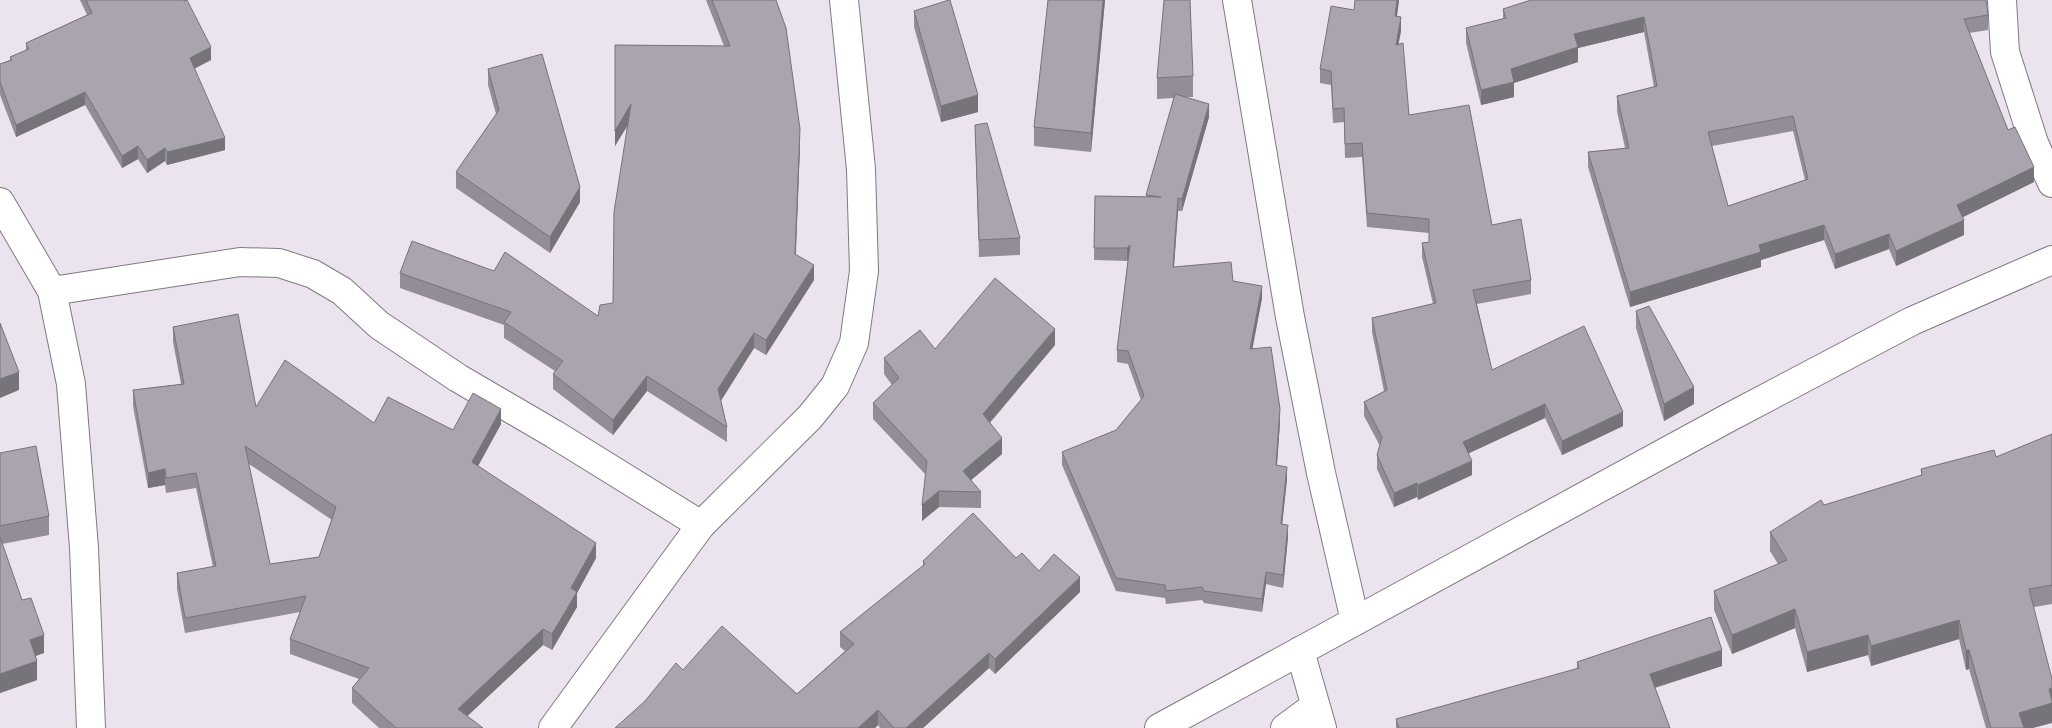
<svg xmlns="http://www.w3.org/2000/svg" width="2052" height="728" font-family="'Public Sans',sans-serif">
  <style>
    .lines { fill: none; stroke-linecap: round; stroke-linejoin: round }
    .minor-casing { stroke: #7f7982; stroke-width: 30 }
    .highway-casing { stroke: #7f7982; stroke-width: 30 }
    .minor { stroke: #fff; stroke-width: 28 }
    .highway { stroke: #fff; stroke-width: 28 }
    .wall { fill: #928d96; fill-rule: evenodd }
    .shaded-wall { fill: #77737a }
    .building { fill: #aaa4ae; stroke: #77737a; fill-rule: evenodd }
  </style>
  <rect width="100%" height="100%" fill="#ebe4ee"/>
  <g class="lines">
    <defs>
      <g id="minor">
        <polyline points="1237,0 1290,317 1321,473 1355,621"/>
        <polyline points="2002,0 2005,52 2034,143 2052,183"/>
        <polyline points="0,202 52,291 71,384 84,548 91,728"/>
        <polyline points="52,291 240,262 279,263 313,274 342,291 379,325 458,378 554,434 701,525"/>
        <polyline points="1300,651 1322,728"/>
        <polyline points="553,728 701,525 810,417 835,386 854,343 864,271 861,169 844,0"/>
        <polyline points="1285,728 1315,706"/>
      </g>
      <polyline id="highway" points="1159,728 1728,418 1912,321 2052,260"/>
    </defs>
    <!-- minor casing -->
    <use href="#minor" class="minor-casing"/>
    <!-- highway casing -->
    <use href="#highway" class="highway-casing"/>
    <!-- minor -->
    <use href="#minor" class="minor"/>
    <!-- highway -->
    <use href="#highway" class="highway"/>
  </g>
  <!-- wall -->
  <g class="wall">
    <polygon points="80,0 184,0 211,60 194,68 225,150 167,165 165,161 147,173 138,159 122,168 85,105 16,137 0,95 0,64 10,60 10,57 26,50 26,43 87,15"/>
    <polygon points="706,0 776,0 800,145 796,254 814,280 766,355 754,348 721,401 727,427 727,442 647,391 613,435 553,389 553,374 555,371 504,338 504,325 400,288 400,273 598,316 613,303 627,125 615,146 615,45 724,46"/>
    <polygon points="1105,0 1091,152 1034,146 1034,127"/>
    <polygon points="1399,0 1397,16 1401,31 1398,44 1409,115 1492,225 1531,280 1531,294 1477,304 1492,370 1623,426 1562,455 1545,418 1469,453 1472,475 1418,500 1417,497 1394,507 1377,469 1377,455 1380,446 1364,416 1364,402 1384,391 1372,332 1372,318 1433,304 1422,257 1422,243 1429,242 1429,233 1367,227 1362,157 1345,158 1344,122 1333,123 1331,85 1320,83 1320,69 1354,10"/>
    <path d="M 1503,9 L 1988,15 L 1988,30 L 1969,33 L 2008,130 L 2034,182 L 1963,217 L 1964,235 L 1896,266 L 1889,249 L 1835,269 L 1824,240 L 1761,260 L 1761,267 L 1630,307 L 1588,167 L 1588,152 L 1625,148 L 1617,111 L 1617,96 L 1654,87 L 1644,32 L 1578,48 L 1578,62 L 1514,83 L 1514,97 L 1481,105 L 1466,43 L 1466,28 L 1503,19 ZM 1793,131 L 1805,180 L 1728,206 L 1712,146 Z"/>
    <polygon points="914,11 978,112 941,122 914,27"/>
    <polygon points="488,69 580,202 550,253 456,188 456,172 496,114 488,85"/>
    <polygon points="1193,76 1193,97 1185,97 1209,117 1182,211 1178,211 1174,267 1233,281 1262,298 1252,349 1280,422 1277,465 1287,479 1282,524 1288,537 1283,588 1266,584 1262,612 1204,603 1202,600 1166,604 1165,598 1116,591 1062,465 1062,452 1116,430 1141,400 1128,364 1117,362 1117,350 1128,259 1127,261 1094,260 1095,196 1146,197 1174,98 1157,99 1157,78"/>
    <polygon points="975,125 1020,238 1020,255 979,257"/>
    <polygon points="1636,311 1694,404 1664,421 1636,328"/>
    <path d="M 173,327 L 256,407 L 374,423 L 453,430 L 501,424 L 478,466 L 596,558 L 577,593 L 577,607 L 552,650 L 543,645 L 467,716 L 483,728 L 379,728 L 352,703 L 352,688 L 359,679 L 290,654 L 290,639 L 300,612 L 185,633 L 177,589 L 177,573 L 213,567 L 196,488 L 166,493 L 165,485 L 148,488 L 133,406 L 133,390 L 181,384 L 173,342 ZM 249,464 L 332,520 L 319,557 L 270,564 Z"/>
    <polygon points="1055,345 990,423 1002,454 971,480 981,492 981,508 939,507 922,521 926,475 873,419 873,403 892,385 884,374 884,358 935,349"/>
    <polygon points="2052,434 2052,604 2034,607 2033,728 1986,728 1969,669 1966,670 1959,639 1871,666 1868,655 1807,672 1795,628 1732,654 1714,610 1714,591 1778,564 1770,551 1770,532 1824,505 1921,476 1921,469 1996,457"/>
    <polygon points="0,453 49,516 49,535 2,544 22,600 44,653 35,656 37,680 0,693"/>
    <polygon points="1016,558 1039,571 1080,592 995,674 989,668 923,728 880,728 878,725 875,728 615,728 683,670 797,694 845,651 840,647 840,632 923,566 923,561"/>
    <polygon points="1577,662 1722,666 1655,688 1670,728 1396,728 1396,719 1577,669"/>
  </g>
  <!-- shaded-wall -->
  <g class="shaded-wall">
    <polygon points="1103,0 1105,0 1091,152 1091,133"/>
    <polygon points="1397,0 1399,0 1395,30 1395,16"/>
    <polygon points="1401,17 1401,31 1396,59 1396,45"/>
    <polygon points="1644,17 1644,32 1578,48 1578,62 1514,83 1514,97 1481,105 1481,90 1511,69 1574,34"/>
    <polygon points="211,47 211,60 190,71 190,58"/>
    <polygon points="85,92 85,105 16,137 16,125"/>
    <polygon points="978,95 978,112 941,122 941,106"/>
    <polygon points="631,104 631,120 615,146 615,131"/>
    <polygon points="1209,104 1209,117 1182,211 1182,199"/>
    <polygon points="800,129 800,145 795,269 795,254"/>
    <polygon points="225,138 225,150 167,165 167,152"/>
    <polygon points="138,146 138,159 122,168 122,156"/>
    <polygon points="165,148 165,161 147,173 147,160"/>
    <polygon points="2034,167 2034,182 1957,220 1957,205"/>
    <polygon points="580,187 580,202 550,253 550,237"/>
    <polygon points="1178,198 1178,211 1173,279 1173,267"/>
    <polygon points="1964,220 1964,235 1896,266 1896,251"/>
    <polygon points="1824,225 1824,240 1761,260 1761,267 1630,307 1630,292 1759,245"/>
    <polygon points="1889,234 1889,249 1835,269 1835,254"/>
    <polygon points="1130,245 1130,257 1127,261 1127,248"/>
    <polygon points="814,265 814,280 766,355 766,340"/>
    <polygon points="1262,286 1262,298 1250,362 1250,349"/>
    <polygon points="1055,329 1055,345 983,430 983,414"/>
    <polygon points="754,333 754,348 718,405 718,389"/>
    <polygon points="19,372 19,390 0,398 0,379"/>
    <polygon points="647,376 647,391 613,435 613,420"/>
    <polygon points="1694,387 1694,404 1664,421 1664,404"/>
    <polygon points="1545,404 1545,418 1463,456 1463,442"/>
    <polygon points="501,409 501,424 472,477 472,462"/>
    <polygon points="1280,409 1280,422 1276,478 1276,465"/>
    <polygon points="1623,412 1623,426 1562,455 1562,441"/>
    <polygon points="1002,438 1002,454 963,487 963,471"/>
    <polygon points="1472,461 1472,475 1418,500 1418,485"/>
    <polygon points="1287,467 1287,479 1281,536 1281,524"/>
    <polygon points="165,469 165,485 148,488 148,473"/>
    <polygon points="1417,483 1417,497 1394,507 1394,493"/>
    <polygon points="939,491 939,507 922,521 922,505"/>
    <polygon points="1288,525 1288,537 1283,588 1283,575"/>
    <polygon points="596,543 596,558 577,593 577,607 552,650 552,634 571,588"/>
    <polygon points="1266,572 1266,584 1262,612 1262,599"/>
    <polygon points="1080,577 1080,592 995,674 995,659"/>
    <polygon points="1795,609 1795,628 1732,654 1732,635"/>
    <polygon points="1959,620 1959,639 1871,666 1871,646"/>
    <polygon points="543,629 543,645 458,725 458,709"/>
    <polygon points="44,635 44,653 30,658 30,640"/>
    <polygon points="1868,635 1868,655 1807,672 1807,652"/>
    <polygon points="1722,650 1722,666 1650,689 1650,674"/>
    <polygon points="1966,650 1969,650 1969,669 1966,670"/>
    <polygon points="989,653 989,668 923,728 906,728"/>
    <polygon points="37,661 37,680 0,693 0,674"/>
    <polygon points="2052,688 2052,723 2033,728 2019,728 2019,713 2049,689"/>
    <polygon points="878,710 878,725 875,728 858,728"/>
  </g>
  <!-- building -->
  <g class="building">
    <polygon points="86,0 184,0 184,1 187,0 211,47 190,58 225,138 167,152 165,148 147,160 138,146 122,156 85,92 16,125 0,82 0,64 12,60 10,57 29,49 26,43 92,13"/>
    <polygon points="712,0 776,0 786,28 800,129 795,254 814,265 766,340 754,333 718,389 727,427 647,376 613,420 553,374 563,361 504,322 511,312 400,273 412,241 494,271 505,252 598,316 600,305 613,303 614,212 631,104 615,131 615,45 730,46"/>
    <polygon points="949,0 950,0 978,95 941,106 914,11"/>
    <polygon points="1048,0 1103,0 1091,133 1034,127"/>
    <polygon points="1164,0 1190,0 1193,76 1157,78"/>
    <polygon points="1355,0 1397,0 1395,16 1401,17 1396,45 1403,43 1409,115 1469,105 1492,225 1521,219 1531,280 1473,290 1492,370 1584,326 1623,412 1562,441 1545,404 1463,442 1472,461 1418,485 1417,483 1394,493 1377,455 1382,437 1364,402 1387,390 1372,318 1436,303 1422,243 1429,242 1429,219 1367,213 1362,143 1345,144 1344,108 1333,109 1331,71 1320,69 1331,6 1354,10"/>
    <path d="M 1531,0 L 1986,0 L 1988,15 L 1964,19 L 2008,130 L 2015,127 L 2034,167 L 1957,205 L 1964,220 L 1896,251 L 1889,234 L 1835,254 L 1824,225 L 1759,245 L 1761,252 L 1630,292 L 1588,152 L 1629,148 L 1617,96 L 1657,86 L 1644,17 L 1574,34 L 1578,47 L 1511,69 L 1514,82 L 1481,90 L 1466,28 L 1506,18 L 1503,9 ZM 1793,116 L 1808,179 L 1728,206 L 1708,132 Z"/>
    <polygon points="542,54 580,187 550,237 456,172 499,110 488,69"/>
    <polygon points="1175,94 1209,104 1182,199 1178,198 1173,267 1231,262 1233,281 1262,286 1250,349 1271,347 1280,409 1276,465 1287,467 1281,524 1288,525 1283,575 1266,572 1262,599 1204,591 1202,587 1166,591 1165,585 1116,578 1062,452 1116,430 1144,396 1128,351 1117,350 1130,245 1127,248 1094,248 1095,196 1161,197 1146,195"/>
    <polygon points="987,123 1020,238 979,240 975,125"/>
    <polygon points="995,278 1055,329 983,414 1002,438 963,471 981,492 939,491 922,505 927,461 873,403 899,378 884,358 920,330 935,349"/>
    <polygon points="1649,306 1694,387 1664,404 1636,311"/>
    <path d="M 238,314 L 256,407 L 285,360 L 374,423 L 388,397 L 453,430 L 473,393 L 501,409 L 472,462 L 596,543 L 571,588 L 577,592 L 552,634 L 543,629 L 458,709 L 483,728 L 396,728 L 352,688 L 369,668 L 290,639 L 306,596 L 185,618 L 177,573 L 216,566 L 196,473 L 166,478 L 165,469 L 148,473 L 133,390 L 184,384 L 173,327 ZM 245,446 L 336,507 L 319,557 L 270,564 Z"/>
    <polygon points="0,323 19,372 0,379"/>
    <polygon points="2052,434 2052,585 2029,589 2052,679 2052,688 2049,689 2052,701 2052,703 2019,713 2024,728 1991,728 1969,650 1966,650 1959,620 1871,646 1868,635 1807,652 1795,609 1732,635 1714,591 1787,560 1770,532 1821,500 1824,505 1922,475 1921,469 1994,450 1996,457"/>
    <polygon points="36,446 49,516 0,526 0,453"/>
    <polygon points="973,513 1016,558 1022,553 1039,571 1054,554 1080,577 995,659 989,653 906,728 894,728 878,710 858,728 615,728 645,701 676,663 683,670 722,626 797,694 854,644 840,632 925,564 923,561"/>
    <polygon points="0,537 22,600 31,598 44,635 30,640 37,661 0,674"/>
    <polygon points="1711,617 1722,650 1650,674 1670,728 1399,728 1396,719 1579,668 1577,662"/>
  </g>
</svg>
